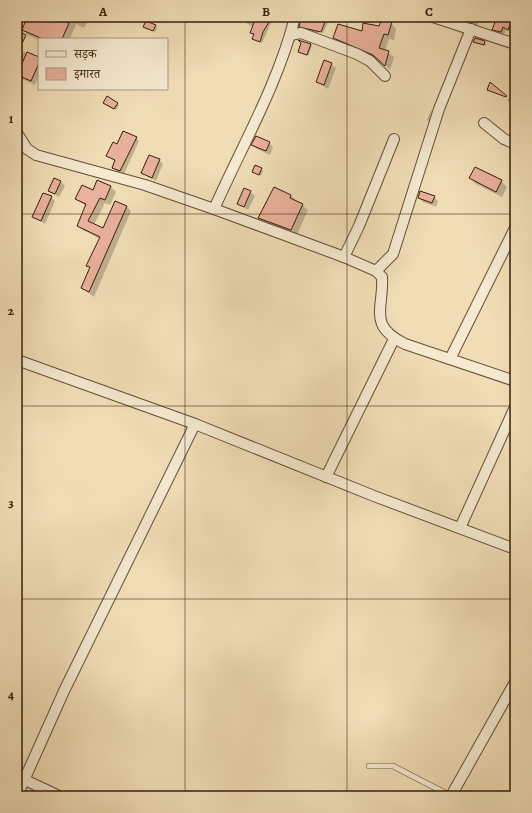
<svg xmlns="http://www.w3.org/2000/svg" width="532" height="813" font-family="Alegreya,'Noto Serif Devanagari',serif">
  <style>
    .shadow { fill: #0003 }
    .building { fill: #eab19c; stroke: #361e09 }
    .lines { fill: none; stroke-linecap: round; stroke-linejoin: round }
    .lane-casing { stroke: #644e34; stroke-width: 6 }
    .street-casing { stroke: #644e34; stroke-width: 12 }
    .lane { stroke: #f5e9d0; stroke-width: 5 }
    .street { stroke: #f5e9d0; stroke-width: 10 }
    .grid { fill: none; stroke: #361e09; stroke-width: 1; stroke-opacity: 0.55 }
    .neatline { fill: none; stroke: #361e09; stroke-width: 1.5 }
    .grid-label { font-size: 13px; text-anchor: middle; font-weight: bold; fill: #361e09 }
  </style>
  <rect width="100%" height="100%" fill="#f0ddb6"/>
  <filter id="stains"><feTurbulence type="fractalNoise" baseFrequency=".005" numOctaves="4"/><feColorMatrix values="0 0 0 0 .2 0 0 0 0 .09 0 0 0 0 .02 0 0 0 .5 -.17"/></filter>
  <radialGradient id="worn" r=".72"><stop offset=".6" stop-color="#630" stop-opacity="0"/><stop offset="1" stop-color="#630" stop-opacity=".3"/></radialGradient>
  <!-- shadow -->
  <g class="shadow">
    <polygon points="28,17 83,17 87,22 84,28 76,24 70,39 39,40 28,35 23,30"/>
    <polygon points="248,17 274,17 262,43 253,39 255,34 252,32 253,27 246,23"/>
    <polygon points="301,17 328,17 330,19 323,33 319,31 318,33 302,29 300,26"/>
    <polygon points="454,17 484,17 482,22 479,21 477,26"/>
    <polygon points="391,23 396,29 394,40 389,39 385,51 394,57 390,70 380,60 340,43 334,38 362,33"/>
    <polygon points="510,23 514,26 511,32 506,30 504,35 493,29"/>
    <polygon points="156,26 157,27 155,32 145,27"/>
    <polygon points="474,42 485,42 486,44 486,46"/>
    <polygon points="311,45 312,46 308,56 299,52"/>
    <polygon points="17,49 39,58 39,76 35,85 17,77"/>
    <polygon points="325,61 336,68 328,89 317,82"/>
    <polygon points="510,95 515,97 515,105 507,101"/>
    <polygon points="117,104 119,105 116,110 106,105"/>
    <polygon points="431,110 433,112 430,122 427,120"/>
    <polygon points="136,138 139,141 124,174 116,171 113,167 115,161 107,155 117,146"/>
    <polygon points="269,143 273,147 270,155 257,149 253,145"/>
    <polygon points="159,160 163,164 156,181 142,173"/>
    <polygon points="256,167 263,171 261,176 255,173"/>
    <polygon points="470,178 501,181 507,187 502,197 476,184"/>
    <polygon points="98,181 111,187 116,192 110,205 105,203 94,225 103,229 126,206 131,211 94,297 82,288 90,268 88,265 100,239 83,230 78,225 86,206 76,199 93,191"/>
    <polygon points="61,182 65,186 59,197 49,191"/>
    <polygon points="274,188 291,196 308,210 297,235 265,224 259,218"/>
    <polygon points="250,192 255,196 248,210 239,204"/>
    <polygon points="51,197 55,201 45,224 34,217"/>
    <polygon points="434,197 438,201 436,207 423,202 419,198"/>
  </g>
  <!-- building -->
  <g class="building">
    <polygon points="27,17 55,17 69,23 62,39 43,39 22,30"/>
    <polygon points="256,17 272,17 263,32 260,42 252,39 254,34 250,33"/>
    <polygon points="301,17 327,17 321,32 299,27"/>
    <polygon points="497,17 511,22 508,30 503,27 501,32 492,30"/>
    <polygon points="382,19 392,22 388,35 384,34 379,48 389,51 385,66 373,55 333,38 338,24 362,31 363,23 379,26"/>
    <polygon points="146,21 156,25 153,31 143,27"/>
    <polygon points="17,30 26,35 17,54"/>
    <polygon points="475,38 485,41 484,45 473,42"/>
    <polygon points="298,40 311,44 307,55 298,52 301,43"/>
    <polygon points="27,52 39,57 39,63 31,81 17,75"/>
    <polygon points="324,60 332,63 324,85 316,82"/>
    <polygon points="490,82 507,96 506,97 487,90"/>
    <polygon points="107,96 118,103 114,109 103,103"/>
    <polygon points="123,131 137,137 120,171 112,168 115,160 106,156 113,142 117,144"/>
    <polygon points="256,136 270,142 266,151 251,145"/>
    <polygon points="149,155 160,159 152,178 141,173"/>
    <polygon points="255,165 262,168 259,175 252,172"/>
    <polygon points="475,167 502,180 496,192 469,178"/>
    <polygon points="54,178 61,181 55,194 48,191"/>
    <polygon points="97,180 111,186 105,200 100,198 88,221 103,228 115,201 127,206 89,292 81,288 90,267 86,266 100,237 77,226 86,204 75,199 82,185 93,190"/>
    <polygon points="274,187 291,195 290,198 303,204 291,230 258,218"/>
    <polygon points="244,188 251,191 244,207 237,204"/>
    <polygon points="420,191 435,196 432,203 418,198"/>
    <polygon points="43,193 52,196 41,221 32,217"/>
  </g>
  <g class="lines">
    <defs>
      <polyline id="lane" points="369,766 393,766 451,796"/>
      <g id="street">
        <polyline points="433,17 515,44"/>
        <polyline points="290,35 301,33 357,54 370,61 385,76"/>
        <polyline points="484,123 504,139 515,144"/>
        <path d="M 17,133 L 27,149 L 36,155 L 145,185 L 214,209 L 344,257 L 376,271 L 382,277 C 384,309 367,325 405,344 L 515,381"/>
        <path d="M 214,209 C 242,146 278,84 295,17"/>
        <polyline points="344,257 359,226 394,139"/>
        <polyline points="376,271 393,254 439,109 471,29"/>
        <polyline points="450,359 515,228"/>
        <polyline points="17,360 195,424 374,496 515,549"/>
        <polyline points="326,477 394,339"/>
        <polyline points="460,528 515,407"/>
        <polyline points="25,780 59,796"/>
        <polyline points="17,796 64,691 195,424"/>
        <polyline points="451,796 515,682"/>
      </g>
    </defs>
    <!-- lane casing -->
    <use href="#lane" class="lane-casing"/>
    <!-- street casing -->
    <use href="#street" class="street-casing"/>
    <!-- lane -->
    <use href="#lane" class="lane"/>
    <!-- street -->
    <use href="#street" class="street"/>
  </g>
  <!-- grid -->
  <path class="grid" d="M 185,17 L 185,796M 347,17 L 347,796M 17,214 L 515,214M 17,406 L 515,406M 17,599 L 515,599"/>
  <!-- margin -->
  <rect width="532" height="813" fill="none" stroke="#f0ddb6" stroke-width="44"/>
  <!-- legend -->
  <rect x="38" y="38" width="130" height="52" fill="#f5e9d0" stroke="#a99880"/>
  <rect x="46" y="51" width="20" height="6" fill="#f5e9d0" stroke="#a99880"/>
  <text x="74" y="58" font-size="12" fill="#361e09">सड़क</text>
  <rect x="46" y="68" width="20" height="12" fill="#eab19c" stroke="#a99880"/>
  <text x="74" y="78" font-size="12" fill="#361e09">इमारत</text>
  <rect x="22" y="22" width="488" height="769" class="neatline"/>
  <g class="grid-label">
    <text x="103" y="16">A</text>
    <text x="266" y="16">B</text>
    <text x="429" y="16">C</text>
    <text x="11" y="123">1</text>
    <text x="11" y="315">2</text>
    <text x="11" y="507">3</text>
    <text x="11" y="699">4</text>
  </g>
  <rect width="100%" height="100%" filter="url(#stains)"/>
  <rect width="100%" height="100%" fill="url(#worn)"/>
</svg>
